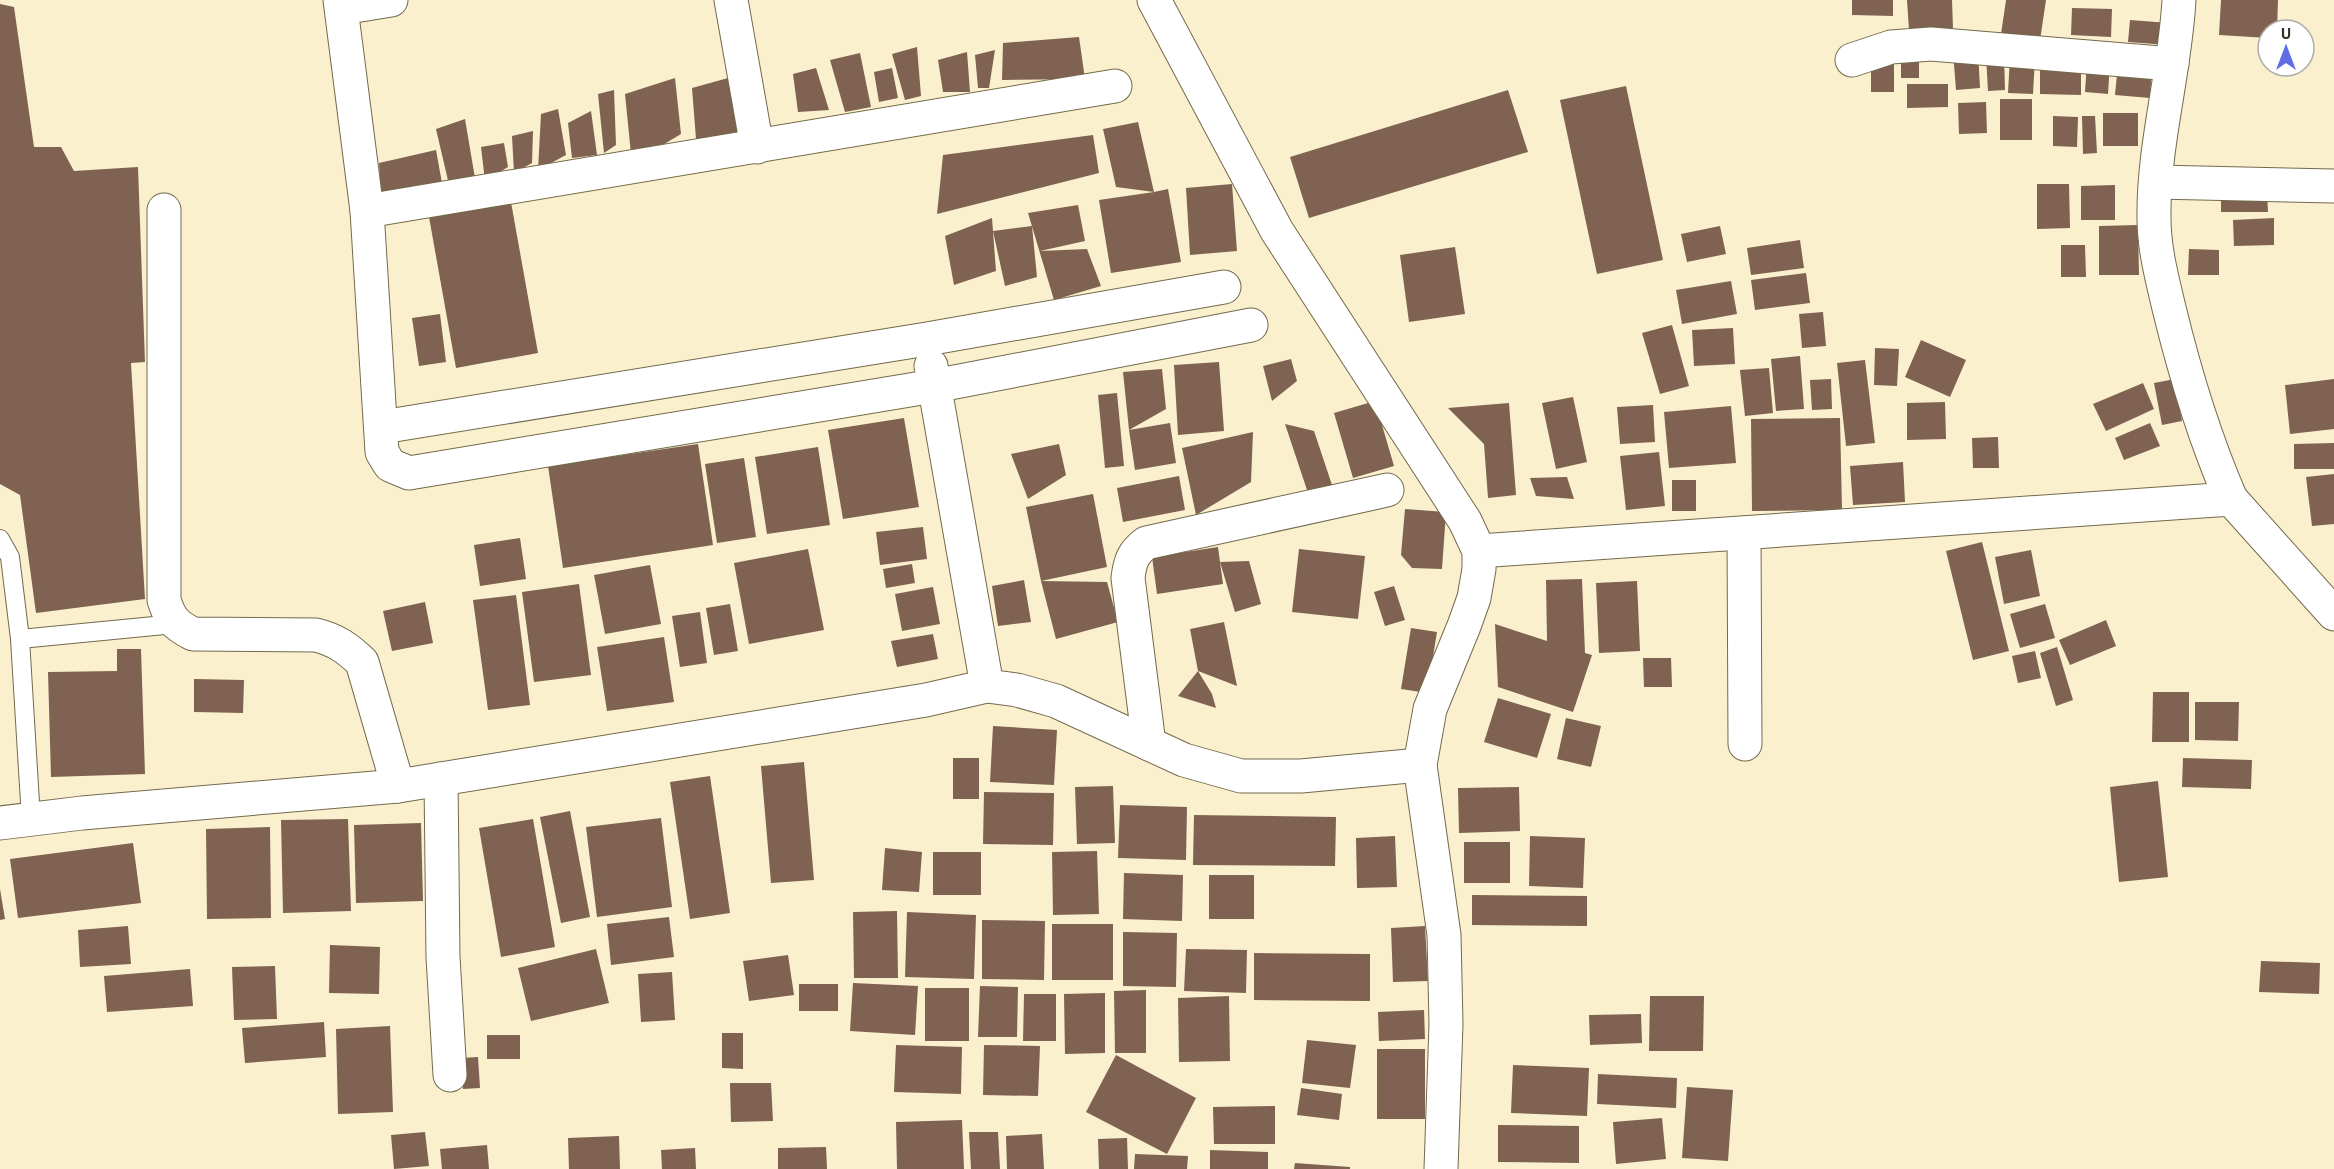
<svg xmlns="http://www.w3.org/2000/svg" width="2334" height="1169" font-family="'PT Sans',sans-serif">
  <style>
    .building { fill: #7f6251 }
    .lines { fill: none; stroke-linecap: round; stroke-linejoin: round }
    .lane-casing { stroke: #736a4c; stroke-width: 20 }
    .street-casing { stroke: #736a4c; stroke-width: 35 }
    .secondary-casing { stroke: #736a4c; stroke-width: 35 }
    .lane { stroke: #fff; stroke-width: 18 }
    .street { stroke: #fff; stroke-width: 33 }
    .secondary { stroke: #fff; stroke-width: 33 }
  </style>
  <rect width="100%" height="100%" fill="#faf0ce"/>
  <!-- building -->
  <g class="building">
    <polygon points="1852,0 1893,0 1893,16 1852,15"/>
    <polygon points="1907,0 1952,0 1953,28 1909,30"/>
    <polygon points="2006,0 2046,0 2039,47 2000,41"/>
    <polygon points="2221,0 2278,0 2277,30 2268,30 2268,38 2219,35"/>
    <polygon points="0,4 14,7 34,147 61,147 74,171 138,167 145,362 131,363 145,599 36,613 20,495 0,484"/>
    <polygon points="2072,8 2112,9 2111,37 2071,35"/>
    <polygon points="2130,20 2169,23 2168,45 2128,42"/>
    <polygon points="1079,37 1085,79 1002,80 1003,43"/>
    <polygon points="917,47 921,96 905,100 892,54"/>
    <rect x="1901" y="49" width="18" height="29"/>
    <polygon points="995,50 989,88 978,88 975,55"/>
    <polygon points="1978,51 1980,88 1956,90 1953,52"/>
    <polygon points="967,52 970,92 943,92 938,60"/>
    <polygon points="860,53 871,107 845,112 830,60"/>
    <polygon points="2004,55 2005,90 1988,91 1986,56"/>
    <polygon points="2010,56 2035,58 2033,94 2008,93"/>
    <rect x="1871" y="60" width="23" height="32"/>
    <polygon points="2040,60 2081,60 2081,95 2040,94"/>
    <polygon points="2087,62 2110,63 2108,94 2085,92"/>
    <polygon points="2118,64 2152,66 2150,98 2115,95"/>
    <polygon points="816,68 829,110 798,112 793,74"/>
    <polygon points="892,68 898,98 879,102 874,72"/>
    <polygon points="675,78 681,134 656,149 631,154 625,94"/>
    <polygon points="728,78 740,133 696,139 692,88"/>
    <polygon points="1907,84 1948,84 1948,107 1907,108"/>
    <polygon points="1626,86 1663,260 1597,274 1560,100"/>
    <polygon points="614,90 616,145 604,153 598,94"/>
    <polygon points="1508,90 1528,152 1309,218 1290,157"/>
    <rect x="2000" y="99" width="32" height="41"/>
    <polygon points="1986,102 1987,133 1959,134 1958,103"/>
    <polygon points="558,109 566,155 538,170 541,114"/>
    <polygon points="591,111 597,155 572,158 568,123"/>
    <rect x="2103" y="113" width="35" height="33"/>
    <polygon points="2053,116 2078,117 2077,147 2053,146"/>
    <polygon points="2082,116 2095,116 2097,153 2083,154"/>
    <polygon points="465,119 476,184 450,189 436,129"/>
    <polygon points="1138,122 1154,192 1168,189 1181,262 1111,273 1099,200 1154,192 1116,187 1103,129"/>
    <polygon points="533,131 532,163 514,173 512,136"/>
    <polygon points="1093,135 1099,173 937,214 943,155"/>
    <polygon points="504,143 508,167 485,181 481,147"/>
    <polygon points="436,150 442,183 381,196 379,163"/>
    <polygon points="1232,184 1237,251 1190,255 1186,188"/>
    <polygon points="2037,184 2069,184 2070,228 2037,229"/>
    <polygon points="2115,185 2115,220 2081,220 2081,186"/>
    <polygon points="2221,192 2267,192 2268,212 2221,212"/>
    <polygon points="511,202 538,353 456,368 429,217"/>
    <polygon points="1078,205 1085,241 1040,251 1087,249 1101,286 1054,300 1028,213"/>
    <polygon points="992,218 996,271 954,285 945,236"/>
    <polygon points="2274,218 2274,245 2234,246 2233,220"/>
    <polygon points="2138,225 2139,275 2099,275 2099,226"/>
    <polygon points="1032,226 1037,277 1005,286 993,231"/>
    <polygon points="1720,226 1726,254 1687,262 1681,234"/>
    <polygon points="1800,240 1804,268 1751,275 1747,248"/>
    <polygon points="2061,245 2085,245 2086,277 2061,277"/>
    <polygon points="1455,247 1465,314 1409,322 1400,255"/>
    <polygon points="2189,249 2219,250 2219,275 2188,275"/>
    <polygon points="1806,273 1810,303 1755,310 1751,280"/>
    <polygon points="1731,281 1737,314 1682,324 1676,290"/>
    <polygon points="1823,312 1826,346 1802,348 1799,314"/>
    <polygon points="440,314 446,362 419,366 412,318"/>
    <polygon points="1672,325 1689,386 1660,394 1642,333"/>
    <polygon points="1733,328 1735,364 1694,366 1692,330"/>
    <polygon points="1921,340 1966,360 1950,397 1905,377"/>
    <polygon points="1875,348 1899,349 1897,386 1874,385"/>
    <polygon points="1800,356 1804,409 1776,411 1771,359"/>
    <polygon points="1291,359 1297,381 1272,401 1263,366"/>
    <polygon points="1865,360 1875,443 1846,446 1837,363"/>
    <polygon points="1219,362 1224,431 1178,435 1174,365"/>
    <polygon points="1769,368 1773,413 1745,416 1740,370"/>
    <polygon points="1162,369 1166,409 1129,430 1170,423 1176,463 1135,470 1129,430 1123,372"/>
    <polygon points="1831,379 1832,409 1812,410 1810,380"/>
    <polygon points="2175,379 2182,421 2162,425 2154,383"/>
    <polygon points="2334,379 2334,429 2290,434 2285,385"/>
    <polygon points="2143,383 2154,409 2106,431 2093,404"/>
    <polygon points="1117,393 1124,466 1105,468 1098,395"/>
    <polygon points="1573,397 1587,462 1556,469 1542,403"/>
    <polygon points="1375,401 1394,466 1353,478 1334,413"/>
    <polygon points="1945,402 1946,439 1907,440 1907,403"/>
    <polygon points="1509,403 1516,495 1488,498 1484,444 1448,408"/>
    <polygon points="1653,405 1655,442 1620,444 1617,407"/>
    <polygon points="1731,406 1736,463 1669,468 1664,412"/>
    <polygon points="904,418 919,507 843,519 828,430"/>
    <polygon points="1840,418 1842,510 1752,511 1751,419"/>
    <polygon points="2150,423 2160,446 2124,460 2115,438"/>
    <polygon points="1285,424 1314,431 1332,485 1308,493"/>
    <polygon points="1253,432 1251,482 1196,515 1182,448"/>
    <polygon points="1998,437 1999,468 1973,468 1972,438"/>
    <polygon points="2334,443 2334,469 2294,469 2294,444"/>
    <polygon points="698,444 713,545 563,568 548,466"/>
    <polygon points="1059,444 1066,475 1028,499 1011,454"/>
    <polygon points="818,447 830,525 767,534 755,457"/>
    <polygon points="1659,452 1665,506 1626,510 1620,456"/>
    <polygon points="744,458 756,537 717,543 705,464"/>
    <polygon points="1903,462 1905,502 1853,505 1850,466"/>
    <polygon points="2334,474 2334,524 2312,526 2306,477"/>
    <polygon points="1179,476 1185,510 1123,522 1117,488"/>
    <polygon points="1567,477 1574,499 1536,496 1530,478"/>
    <rect x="1672" y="480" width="24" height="31"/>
    <polygon points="1093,494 1107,567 1041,581 1026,507"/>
    <polygon points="1405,509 1446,512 1442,569 1412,568 1401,555"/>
    <polygon points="923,527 927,559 880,565 876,532"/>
    <polygon points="520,538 526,579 480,586 474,545"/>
    <polygon points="1982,542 2009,651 1973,660 1946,551"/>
    <polygon points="1218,547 1223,584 1157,594 1152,557"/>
    <polygon points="808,549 824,630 749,644 734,563"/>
    <polygon points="1299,549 1365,556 1358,619 1292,612"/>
    <polygon points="2031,550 2040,596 2004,604 1995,557"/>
    <polygon points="1249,561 1261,604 1235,612 1220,562"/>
    <polygon points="912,564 915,583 886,588 883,569"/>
    <polygon points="650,565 661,624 605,634 594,575"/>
    <polygon points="1582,579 1585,653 1592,655 1573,712 1498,687 1495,624 1547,641 1546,580"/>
    <polygon points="1024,580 1031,622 998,626 992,586"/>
    <polygon points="1041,581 1107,582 1118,622 1056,639"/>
    <polygon points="1637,581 1640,651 1599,653 1596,583"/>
    <polygon points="579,584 591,675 534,682 522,592"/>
    <polygon points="1394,586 1405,620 1385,626 1374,592"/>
    <polygon points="933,587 940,624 902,631 895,594"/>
    <polygon points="516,595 530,705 488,710 473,600"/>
    <polygon points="425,602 433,643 392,651 383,611"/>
    <polygon points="730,604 738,651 714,655 706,608"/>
    <polygon points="2045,604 2055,638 2020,648 2010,614"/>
    <polygon points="700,612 707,663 680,667 672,616"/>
    <polygon points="2106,620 2116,646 2070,665 2059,640"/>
    <polygon points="1224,622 1237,686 1198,671 1212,694 1216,708 1178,696 1198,671 1190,629"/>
    <polygon points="1411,628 1437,632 1427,693 1401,689"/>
    <polygon points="933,634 938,659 897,667 891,641"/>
    <polygon points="664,637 674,702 607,711 597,647"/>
    <polygon points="2057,647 2073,700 2056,706 2040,653"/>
    <polygon points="117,649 141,649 145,774 51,777 48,672 117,671"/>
    <polygon points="2035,651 2041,678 2018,683 2012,656"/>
    <polygon points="1643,658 1671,658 1672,687 1644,687"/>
    <polygon points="194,679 244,680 243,713 194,712"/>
    <polygon points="2153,692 2189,692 2189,742 2152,742"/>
    <polygon points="1498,698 1551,714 1537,758 1484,742"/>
    <polygon points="2195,702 2239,702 2238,741 2195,740"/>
    <polygon points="1566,718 1601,726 1591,767 1557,759"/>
    <polygon points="993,726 1057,730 1054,785 990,782"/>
    <rect x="953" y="758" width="26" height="41"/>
    <polygon points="2183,758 2252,760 2251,789 2182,787"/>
    <polygon points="804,762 814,880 771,883 761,766"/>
    <polygon points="710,776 730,913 690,919 670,782"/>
    <polygon points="2158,781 2168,877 2119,882 2110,787"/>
    <polygon points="1113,786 1115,843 1077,844 1075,787"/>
    <polygon points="1519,787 1520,831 1459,833 1458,788"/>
    <polygon points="984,792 1054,793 1053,845 983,844"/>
    <polygon points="1120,805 1187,807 1186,860 1118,858"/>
    <polygon points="570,811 590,917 561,923 540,817"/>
    <polygon points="1194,815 1336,817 1335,866 1193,865"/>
    <polygon points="661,818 672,907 597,917 586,827"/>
    <polygon points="348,819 351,911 283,913 281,820"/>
    <polygon points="533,819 555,947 501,957 479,828"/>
    <polygon points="421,823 423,901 356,903 354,825"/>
    <polygon points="270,827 271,918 207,919 206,829"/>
    <polygon points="1395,836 1397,887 1357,888 1356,838"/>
    <polygon points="1530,836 1585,838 1583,888 1529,886"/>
    <rect x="1464" y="842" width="46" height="41"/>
    <polygon points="133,843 141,903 18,918 10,859"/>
    <polygon points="885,848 922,852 919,892 882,890"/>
    <polygon points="1097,851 1099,914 1053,915 1052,852"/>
    <rect x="933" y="852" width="48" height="43"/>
    <polygon points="1124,873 1183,875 1182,921 1123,919"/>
    <rect x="1209" y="875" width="45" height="44"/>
    <polygon points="0,889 5,919 0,920"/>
    <polygon points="1472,895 1587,896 1587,926 1472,925"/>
    <polygon points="897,911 898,978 854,978 853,912"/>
    <polygon points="907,912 976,915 974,979 905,977"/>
    <polygon points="669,917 674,957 611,965 607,924"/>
    <polygon points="982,920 1045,921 1044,980 982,979"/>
    <rect x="1052" y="924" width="61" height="56"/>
    <polygon points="128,926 131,964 80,967 78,930"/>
    <polygon points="1425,926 1428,981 1393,982 1391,928"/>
    <polygon points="1123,932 1177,933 1176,987 1123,986"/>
    <polygon points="330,945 380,947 379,994 329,993"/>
    <polygon points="596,949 609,1003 531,1021 518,968"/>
    <polygon points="1186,949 1247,950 1246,993 1184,991"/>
    <polygon points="1254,953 1370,954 1370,1001 1254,1000"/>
    <polygon points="788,955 794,995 749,1001 743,961"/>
    <polygon points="2261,961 2320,963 2319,994 2259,992"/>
    <polygon points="275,966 277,1019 234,1020 232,967"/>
    <polygon points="190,969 193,1006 107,1012 104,976"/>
    <polygon points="672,972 675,1020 641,1022 638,974"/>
    <polygon points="853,983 918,986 915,1035 850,1031"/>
    <rect x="799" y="984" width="39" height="27"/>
    <polygon points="980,986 1018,987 1017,1037 978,1037"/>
    <rect x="925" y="988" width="44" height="53"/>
    <polygon points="1146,990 1146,1053 1115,1053 1114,991"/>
    <polygon points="1105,993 1105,1053 1065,1054 1064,994"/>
    <polygon points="1024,994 1056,994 1056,1041 1023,1041"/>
    <polygon points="1229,996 1230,1061 1179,1062 1178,998"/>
    <polygon points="1650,996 1704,996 1703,1051 1649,1051"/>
    <polygon points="1424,1010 1425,1039 1379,1041 1378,1012"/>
    <polygon points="1641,1014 1642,1043 1590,1045 1589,1015"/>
    <polygon points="324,1022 326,1057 245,1063 242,1028"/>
    <polygon points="390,1026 393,1112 338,1114 336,1029"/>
    <polygon points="722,1033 743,1033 743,1069 722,1068"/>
    <rect x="487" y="1035" width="33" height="24"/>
    <polygon points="1307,1040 1356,1045 1350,1088 1302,1083"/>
    <polygon points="896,1045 962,1047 961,1094 894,1092"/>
    <polygon points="984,1045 1040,1046 1038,1096 983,1095"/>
    <rect x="1377" y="1049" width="48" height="70"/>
    <polygon points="1116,1055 1196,1098 1167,1154 1086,1112"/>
    <polygon points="478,1057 480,1088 463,1089 461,1058"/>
    <polygon points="1513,1065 1589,1068 1587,1116 1511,1113"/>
    <polygon points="1598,1074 1677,1078 1676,1108 1597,1104"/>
    <polygon points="730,1083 771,1083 773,1121 731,1122"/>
    <polygon points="1687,1087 1733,1090 1728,1161 1682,1158"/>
    <polygon points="1301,1088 1342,1094 1339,1120 1297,1115"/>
    <polygon points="1275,1106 1275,1144 1214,1144 1213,1107"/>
    <polygon points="1662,1118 1666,1159 1616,1164 1613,1122"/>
    <polygon points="962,1120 964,1169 897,1169 896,1122"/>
    <polygon points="1498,1125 1579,1126 1579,1163 1498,1162"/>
    <polygon points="425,1132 429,1166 394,1169 391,1135"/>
    <polygon points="969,1132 998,1132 1000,1169 971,1169"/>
    <polygon points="1042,1134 1044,1169 1007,1169 1006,1136"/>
    <polygon points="619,1136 620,1169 569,1169 568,1138"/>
    <polygon points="1127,1138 1128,1169 1099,1169 1098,1139"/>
    <polygon points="487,1145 489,1169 442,1169 440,1149"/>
    <polygon points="826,1147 827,1169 778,1169 778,1148"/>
    <polygon points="695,1148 696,1169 662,1169 661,1150"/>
    <polygon points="1210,1150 1268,1152 1268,1169 1210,1169"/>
    <polygon points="1135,1154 1188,1156 1187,1169 1134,1169"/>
    <polygon points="1295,1163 1350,1167 1350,1169 1294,1169"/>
  </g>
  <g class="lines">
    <defs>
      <g id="lane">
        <polyline points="0,539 10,557 20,639 31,819"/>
        <polyline points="20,639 175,624"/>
      </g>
      <g id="street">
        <polyline points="340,0 367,211 382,452 390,465 409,473 934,386 1251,325"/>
        <polyline points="731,0 757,147"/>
        <path d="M 2179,0 C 2175,73 2153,145 2154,218 C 2154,249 2162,278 2169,308 C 2185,374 2204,437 2231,499"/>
        <polyline points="342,8 391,0"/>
        <polyline points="1852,60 1891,47 1931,44 2172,64"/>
        <polyline points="2156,182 2334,186"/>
        <path d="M 164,210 L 164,600 C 170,619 175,625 193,634 L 316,635 C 336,640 347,648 362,662 L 398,786"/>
        <polyline points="367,211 1115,86"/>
        <polyline points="931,366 987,686"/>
        <polyline points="382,427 927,339 1224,287"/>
        <polyline points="1744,533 1745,744"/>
        <path d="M 1149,744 L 1128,578 C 1130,561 1133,553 1146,543 L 1387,490"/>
        <polyline points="441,779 443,957 450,1075"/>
        <polyline points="0,823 82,813 398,786 926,700 987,686 1017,690 1056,701 1184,760 1241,776 1301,776 1420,765"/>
      </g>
      <g id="secondary">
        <polyline points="1154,0 1277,231 1465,521 1479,551 1479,569 1474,598 1464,626 1430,709 1420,765 1444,935 1446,1024 1441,1169"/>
        <polyline points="1479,551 2231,499 2334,614"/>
      </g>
    </defs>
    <!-- lane casing -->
    <use href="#lane" class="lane-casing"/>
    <!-- street casing -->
    <use href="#street" class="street-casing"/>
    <!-- secondary casing -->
    <use href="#secondary" class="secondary-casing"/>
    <!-- lane -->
    <use href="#lane" class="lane"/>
    <!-- street -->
    <use href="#street" class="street"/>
    <!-- secondary -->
    <use href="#secondary" class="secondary"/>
  </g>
  <!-- north arrow -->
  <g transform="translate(2286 48)"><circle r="28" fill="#ffffff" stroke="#aeaca7" stroke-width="1.5"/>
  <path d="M0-4.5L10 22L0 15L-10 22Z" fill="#616de5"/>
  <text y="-9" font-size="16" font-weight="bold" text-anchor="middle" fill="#343023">U</text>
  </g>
</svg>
